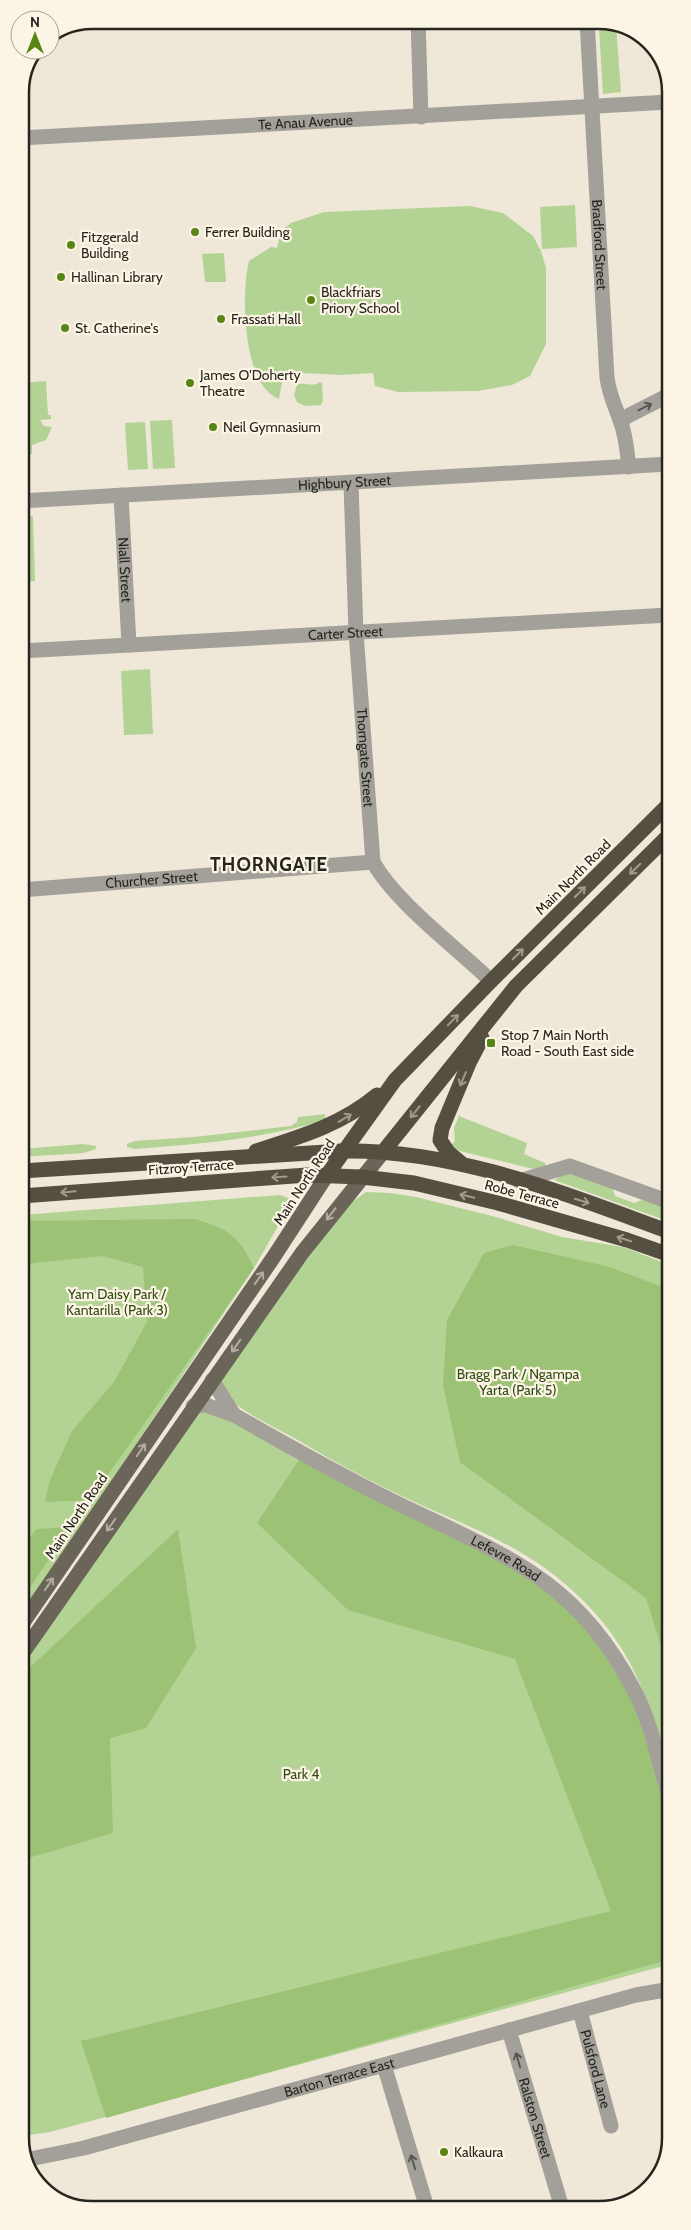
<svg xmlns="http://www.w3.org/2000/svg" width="691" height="2230" font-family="Cabin,sans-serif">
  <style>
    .green { fill: #b2d393 }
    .forest { fill: #9bc275 }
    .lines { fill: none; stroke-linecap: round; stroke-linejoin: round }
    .minor { stroke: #a3a099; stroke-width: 15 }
    .major { stroke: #6a6459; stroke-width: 15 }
    .highway { stroke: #554f42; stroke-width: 15 }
    .oneway { stroke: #595650 }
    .oneway2 { stroke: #a09a8b }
    .oneway3 { stroke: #b3ac9f }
    .poi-dot { fill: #588616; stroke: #fcf5e5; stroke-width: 2 }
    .labels { text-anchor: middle; stroke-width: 4.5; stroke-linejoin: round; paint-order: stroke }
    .street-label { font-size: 14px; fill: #27251f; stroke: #fcf5e5 }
    .poi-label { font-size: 14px; fill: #27251f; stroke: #fcf5e5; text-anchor: start }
    .park-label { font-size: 14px; fill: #334b15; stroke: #fcf5e5 }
    .district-label { font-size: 19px; font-weight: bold; letter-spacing: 1px; fill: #27251f; stroke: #fcf5e5 }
    .rim { fill: none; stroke: #27251f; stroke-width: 2.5 }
  </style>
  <rect width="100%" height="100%" fill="#efe8d8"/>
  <!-- green -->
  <g class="green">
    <polygon points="605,21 616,25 621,92 603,94 599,27"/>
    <polygon points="575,205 577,247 542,249 540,207"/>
    <path d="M 470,206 L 503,213 L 533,236 L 541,251 L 546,268 L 546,344 L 530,376 L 512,385 L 478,391 L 398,392 L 375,386 L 373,373 L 341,375 L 284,372 L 279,399 C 242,385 241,293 249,261 L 271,247 L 277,248 L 281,231 L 291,223 L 324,212 Z"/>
    <polygon points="224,253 226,282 205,282 202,254"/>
    <polygon points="46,381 48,415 51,415 51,419 40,420 44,426 52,427 46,440 32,445 32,454 20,454 20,383"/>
    <path d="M 320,382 L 322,383 L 323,401 L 321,405 L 305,406 L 297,402 L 294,395 L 297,385 C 304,381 312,388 320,382 Z"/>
    <polygon points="172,420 175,468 153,469 150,421"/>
    <polygon points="145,422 148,469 128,470 125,423"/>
    <polygon points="33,516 35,581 21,582 20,517"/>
    <polygon points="150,669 153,734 124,735 121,671"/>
    <path d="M 325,1114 L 325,1120 C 263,1139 199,1144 135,1149 L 127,1147 L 127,1144 L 135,1141 L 194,1137 L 291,1126 L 297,1122 L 298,1117 Z"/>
    <polygon points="459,1116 527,1143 524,1154 545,1163 546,1167 533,1169 460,1151 451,1145 455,1141 454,1128"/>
    <polygon points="83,1144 96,1146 96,1149 84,1153 21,1157 21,1149"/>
    <polygon points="572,1173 612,1187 615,1196 634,1203 645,1199 670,1208 670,1222 554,1180 563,1175"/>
    <path d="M 366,1192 L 390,1193 L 416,1197 L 496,1217 L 562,1237 L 623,1247 L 670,1265 L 671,1774 C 646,1694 632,1641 564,1583 C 518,1543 461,1524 406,1498 C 368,1480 331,1460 296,1439 C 278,1429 246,1414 231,1400 C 226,1394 221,1384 221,1376 L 303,1264 L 352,1202 Z"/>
    <polygon points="280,1195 288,1198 290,1205 254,1268 85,1521 22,1612 21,1215"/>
    <polygon points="206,1407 299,1460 397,1510 671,1809 671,1964 50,2132 22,2136 22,1659 197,1409"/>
  </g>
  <!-- forest -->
  <g class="forest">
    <path d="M 195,1219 C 229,1230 238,1234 254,1268 L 90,1500 L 45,1502 L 50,1480 L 72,1431 L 114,1382 L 147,1322 L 143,1267 L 103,1256 L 34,1263 L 21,1269 L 21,1221 Z"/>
    <polygon points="513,1245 610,1267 670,1290 670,1675 646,1598 460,1462 443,1385 447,1320 484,1253"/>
    <polygon points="299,1460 467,1542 560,1594 632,1690 671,1809 671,1959 106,2118 81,2041 611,1911 515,1659 348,1610 257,1523"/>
    <polygon points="70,1527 22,1600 22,1546 37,1529"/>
    <polygon points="178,1529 196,1648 146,1728 110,1738 113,1833 22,1860 22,1675"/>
  </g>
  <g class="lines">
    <!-- minor -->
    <g class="minor">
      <polyline points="418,20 421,117"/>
      <path id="s1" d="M 587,20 L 607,378 C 610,397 614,403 620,420 C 626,435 627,451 629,467"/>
      <path id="s2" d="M 20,138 L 669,102"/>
      <polyline points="620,420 669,395"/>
      <path id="s3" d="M 351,484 L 356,632 L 373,862 C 397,904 455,946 491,981"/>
      <path id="s4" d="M 121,495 L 129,645"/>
      <path id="s5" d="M 20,501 L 669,464"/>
      <path id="s6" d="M 21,651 L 669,615"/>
      <path id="s7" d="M 21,890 L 373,862"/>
      <polyline points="519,1181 570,1166 670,1202"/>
      <polyline points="212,1380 234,1415"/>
      <path id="s8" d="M 193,1406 L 206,1405 L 234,1415 C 289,1446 344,1478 401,1505 C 504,1555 576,1579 633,1688 C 652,1723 659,1765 671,1803"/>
      <path id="s9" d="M 580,2011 L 611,2126"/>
      <path id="s10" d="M 509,2030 L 562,2208"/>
      <polyline points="384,2065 427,2208"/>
      <path id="s11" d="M 25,2160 L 84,2148 L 636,1995 L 671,1989"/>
    </g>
    <!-- major -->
    <g class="major">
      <polyline points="22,1624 273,1258 327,1175"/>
      <polyline points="22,1654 302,1253 383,1152"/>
    </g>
    <!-- highway -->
    <g class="highway">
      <path d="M 256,1151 C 300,1137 341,1125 377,1095"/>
      <polyline points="383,1152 516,986 669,835"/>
      <polyline points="461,1163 448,1152 440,1140 442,1128 469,1063 482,1038"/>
      <path d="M 21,1171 L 342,1151 C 456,1149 565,1194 670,1232"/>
      <polyline points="327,1175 395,1080 491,981 669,804"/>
      <polyline points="21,1196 307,1175 362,1177 414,1183 498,1203 627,1240 670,1255"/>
    </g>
  </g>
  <!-- one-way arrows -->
  <defs><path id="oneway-shaft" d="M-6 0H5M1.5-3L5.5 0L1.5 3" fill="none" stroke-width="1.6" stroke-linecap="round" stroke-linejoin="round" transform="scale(1.25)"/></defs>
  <g class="oneway">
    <use href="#oneway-shaft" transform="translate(645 407) rotate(-27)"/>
    <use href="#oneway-shaft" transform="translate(518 2060) rotate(-106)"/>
    <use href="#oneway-shaft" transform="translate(413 2162) rotate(-107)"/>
  </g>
  <g class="oneway2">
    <use href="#oneway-shaft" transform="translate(635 869) rotate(135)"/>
    <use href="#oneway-shaft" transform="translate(580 892) rotate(-45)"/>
    <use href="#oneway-shaft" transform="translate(518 954) rotate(-45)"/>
    <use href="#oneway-shaft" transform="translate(453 1020) rotate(-46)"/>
    <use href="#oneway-shaft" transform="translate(463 1079) rotate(113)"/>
    <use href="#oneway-shaft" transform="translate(415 1112) rotate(129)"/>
    <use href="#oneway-shaft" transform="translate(345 1118) rotate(-31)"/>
    <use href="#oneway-shaft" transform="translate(279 1177) rotate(176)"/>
    <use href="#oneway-shaft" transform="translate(68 1192) rotate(175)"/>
    <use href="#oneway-shaft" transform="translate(467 1196) rotate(-167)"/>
    <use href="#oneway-shaft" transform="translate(582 1201) rotate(17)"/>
    <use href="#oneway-shaft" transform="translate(624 1239) rotate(-163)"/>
  </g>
  <g class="oneway3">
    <use href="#oneway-shaft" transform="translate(331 1214) rotate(128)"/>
    <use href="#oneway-shaft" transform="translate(259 1278) rotate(-55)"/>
    <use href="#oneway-shaft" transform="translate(236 1346) rotate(125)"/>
    <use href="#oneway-shaft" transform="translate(141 1450) rotate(-56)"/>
    <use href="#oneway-shaft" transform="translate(111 1525) rotate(125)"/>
    <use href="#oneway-shaft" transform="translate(49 1584) rotate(-56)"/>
  </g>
  <!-- markers -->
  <g class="poi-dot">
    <circle cx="195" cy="232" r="5"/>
    <circle cx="71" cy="245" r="5"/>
    <circle cx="61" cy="277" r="5"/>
    <circle cx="311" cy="300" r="5"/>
    <circle cx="221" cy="319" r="5"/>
    <circle cx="65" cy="328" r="5"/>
    <circle cx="190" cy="383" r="5"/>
    <circle cx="213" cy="427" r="5"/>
    <rect x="486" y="1038" width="10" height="10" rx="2.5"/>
    <circle cx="444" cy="2152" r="5"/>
  </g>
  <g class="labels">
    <!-- street labels -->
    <g class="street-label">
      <text dy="5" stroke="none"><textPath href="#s2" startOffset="286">Te Anau Avenue</textPath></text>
      <text dy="5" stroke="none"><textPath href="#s1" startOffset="225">Bradford Street</textPath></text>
      <text dy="5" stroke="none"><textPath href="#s5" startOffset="325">Highbury Street</textPath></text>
      <text dy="5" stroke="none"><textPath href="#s4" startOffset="75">Niall Street</textPath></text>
      <text dy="5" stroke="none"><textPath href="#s6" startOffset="325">Carter Street</textPath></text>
      <text dy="5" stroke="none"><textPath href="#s3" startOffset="274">Thorngate Street</textPath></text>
      <text transform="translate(573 877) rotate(-45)" y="5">Main North Road</text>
      <text dy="5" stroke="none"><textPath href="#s7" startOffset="131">Churcher Street</textPath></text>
      <text transform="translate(191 1167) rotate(-4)" y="5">Fitzroy Terrace</text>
      <text transform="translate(304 1182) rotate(-57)" y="5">Main North Road</text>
      <text transform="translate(522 1194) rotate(15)" y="5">Robe Terrace</text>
      <text transform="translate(76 1516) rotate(-56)" y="5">Main North Road</text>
      <text dy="5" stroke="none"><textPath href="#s8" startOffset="350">Lefevre Road</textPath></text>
      <text dy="5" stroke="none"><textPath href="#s9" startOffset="60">Pulsford Lane</textPath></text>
      <text dy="5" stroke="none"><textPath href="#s11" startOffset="325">Barton Terrace East</textPath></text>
      <text dy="5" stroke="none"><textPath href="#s10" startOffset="92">Ralston Street</textPath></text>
    </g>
    <!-- poi labels -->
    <g class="poi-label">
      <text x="205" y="237">Ferrer Building</text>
      <text x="81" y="242">Fitzgerald<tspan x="81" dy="16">Building</tspan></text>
      <text x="71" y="282">Hallinan Library</text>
      <text x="321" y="297">Blackfriars<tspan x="321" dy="16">Priory School</tspan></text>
      <text x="231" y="324">Frassati Hall</text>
      <text x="75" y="333">St. Catherine's</text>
      <text x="200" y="380">James O'Doherty<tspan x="200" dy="16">Theatre</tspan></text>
      <text x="223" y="432">Neil Gymnasium</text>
      <text x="501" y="1040">Stop 7 Main North<tspan x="501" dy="16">Road - South East side</tspan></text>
      <text x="454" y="2157">Kalkaura</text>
    </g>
    <!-- park labels -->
    <g class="park-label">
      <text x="117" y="1299">Yam Daisy Park /<tspan x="117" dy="16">Kantarilla (Park 3)</tspan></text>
      <text x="518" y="1379">Bragg Park / Ngampa<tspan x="518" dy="16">Yarta (Park 5)</tspan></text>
      <text x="301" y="1779">Park 4</text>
    </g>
    <!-- district labels -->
    <g class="district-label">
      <text x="269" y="871">THORNGATE</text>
    </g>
  </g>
  <!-- crop -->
  <path d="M0 0H691V2230H0ZM92 29H599A63 63 0 0 1 662 92V2138A63 63 0 0 1 599 2201H92A63 63 0 0 1 29 2138V92A63 63 0 0 1 92 29Z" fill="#fcf5e5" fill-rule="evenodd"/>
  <path class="rim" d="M92 29H599A63 63 0 0 1 662 92V2138A63 63 0 0 1 599 2201H92A63 63 0 0 1 29 2138V92A63 63 0 0 1 92 29Z"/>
  <!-- north arrow -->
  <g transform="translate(35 35)"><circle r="24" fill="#fcf5e5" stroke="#a7a296"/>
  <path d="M0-4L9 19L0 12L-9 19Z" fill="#588616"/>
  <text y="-8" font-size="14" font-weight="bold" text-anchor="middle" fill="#27251f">N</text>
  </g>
</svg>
